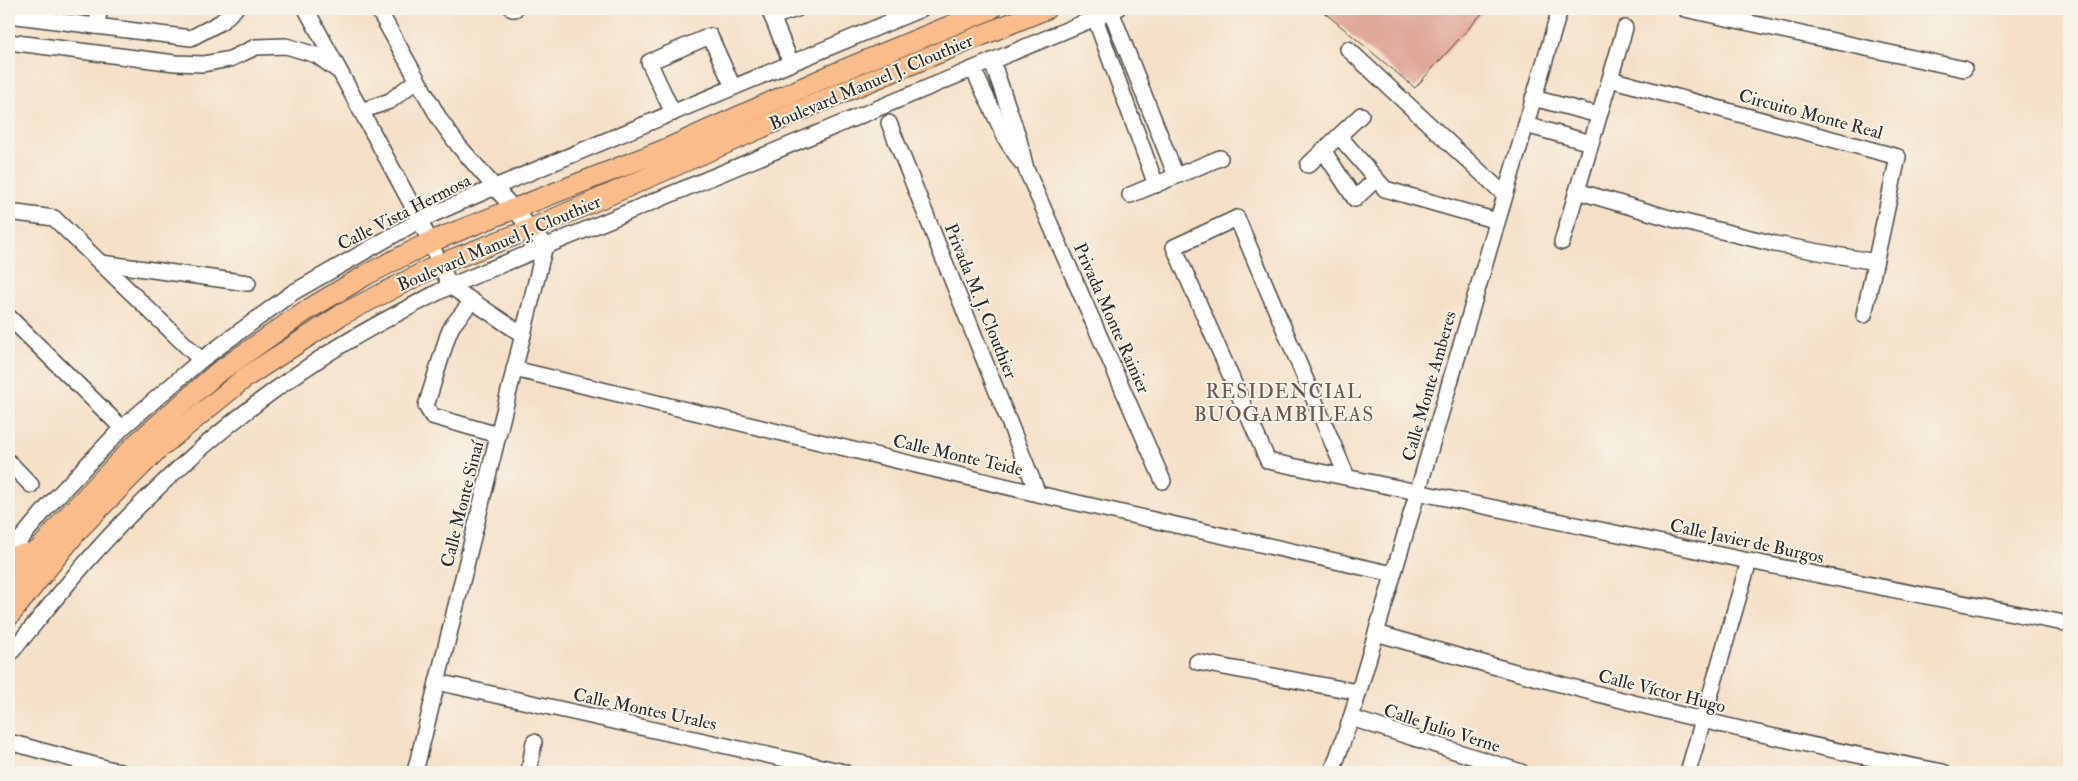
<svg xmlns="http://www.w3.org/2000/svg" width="2078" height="781" font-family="'IM FELL Double Pica',serif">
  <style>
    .building { fill: #e0a899 }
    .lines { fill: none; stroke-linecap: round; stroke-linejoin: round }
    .minor-casing { stroke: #494642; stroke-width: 18 }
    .major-casing { stroke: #494642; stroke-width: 22 }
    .minor { stroke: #fff; stroke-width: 15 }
    .major { stroke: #f9bc8a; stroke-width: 20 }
    .labels { text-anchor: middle; stroke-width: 4; stroke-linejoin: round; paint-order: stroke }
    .street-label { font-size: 18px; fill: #2b2b2b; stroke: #f7f3e8 }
    .quarter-label { font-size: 20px; letter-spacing: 1px; fill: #6a5752; stroke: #f7f3e8 }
  </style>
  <rect width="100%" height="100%" fill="#f7f3e8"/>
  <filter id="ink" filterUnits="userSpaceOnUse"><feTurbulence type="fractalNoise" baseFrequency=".02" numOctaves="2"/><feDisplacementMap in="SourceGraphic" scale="10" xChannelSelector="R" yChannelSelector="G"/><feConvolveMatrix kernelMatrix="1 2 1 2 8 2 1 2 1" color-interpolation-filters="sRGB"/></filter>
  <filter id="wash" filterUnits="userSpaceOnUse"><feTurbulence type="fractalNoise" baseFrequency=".0096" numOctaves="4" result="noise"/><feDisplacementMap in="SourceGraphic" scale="20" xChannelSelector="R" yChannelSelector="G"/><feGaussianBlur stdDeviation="1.12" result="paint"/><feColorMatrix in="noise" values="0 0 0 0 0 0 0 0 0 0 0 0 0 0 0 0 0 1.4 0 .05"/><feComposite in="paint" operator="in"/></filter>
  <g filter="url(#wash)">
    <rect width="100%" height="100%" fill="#f5e0c7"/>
    <g id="blocks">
      <!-- building -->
      <polygon class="building" points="1320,9 1486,9 1415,88"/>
    </g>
  </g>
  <g filter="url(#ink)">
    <use href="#blocks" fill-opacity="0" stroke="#494642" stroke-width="1"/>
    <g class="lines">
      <defs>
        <g id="minor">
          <polyline points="306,9 420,220 450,286 523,335"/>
          <polyline points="378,9 440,120 458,145 545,245 415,772"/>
          <polyline points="512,9 515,9"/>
          <polyline points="769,9 791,63"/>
          <polyline points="1685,9 1964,69"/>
          <polyline points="1111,11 1176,176"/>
          <polyline points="9,15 191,38 221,22 235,9"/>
          <polyline points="772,17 797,9"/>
          <polyline points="1095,18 1156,185"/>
          <polyline points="96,26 100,9"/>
          <polyline points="9,42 175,63 203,64 230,59 256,47 286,46 316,55 337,70"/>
          <polyline points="1348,49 1505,195"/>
          <polyline points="992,61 1018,136 1026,169 1163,481"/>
          <polyline points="973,69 1007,141 1021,162"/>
          <polyline points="1610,79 1898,157 1864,315"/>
          <polyline points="1533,98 1599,115"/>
          <polyline points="361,111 390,101 417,80"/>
          <polyline points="673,113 649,62 710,36 733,87"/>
          <polyline points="889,123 1038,494"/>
          <polyline points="1526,125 1591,143"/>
          <polyline points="1339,136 1385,189 1497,221"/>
          <polyline points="1323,150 1355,199 1376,179"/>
          <polyline points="1308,165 1361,115"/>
          <polyline points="1577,191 1676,220 1775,244 1875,262"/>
          <polyline points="1130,195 1220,158"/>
          <polyline points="9,212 54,218 201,360"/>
          <polyline points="1562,242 1625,28"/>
          <polyline points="101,263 248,283"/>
          <polyline points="472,301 452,326 448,335 426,406 432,416 498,435"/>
          <polyline points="9,317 122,428"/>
          <polyline points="514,369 1038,494 1393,574"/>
          <polyline points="9,462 31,485"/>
          <polyline points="1347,477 1237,218 1174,247 1268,461 1749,561 2069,624"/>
          <polyline points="9,553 50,504 122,428 201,360 292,293 420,220 495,187 921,9"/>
          <path d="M 1376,633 C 1563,687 1751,736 1943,772"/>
          <path d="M 9,655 C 53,602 95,548 144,501 C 198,448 258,399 321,358 C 362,331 406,309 450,286 L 1117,9"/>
          <polyline points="1197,662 1358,692"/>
          <polyline points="437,682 844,772"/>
          <polyline points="1351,718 1521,772"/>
          <polyline points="9,742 120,772"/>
          <polyline points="529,772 534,742"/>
          <polyline points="1332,772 1351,718 1560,9"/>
          <polyline points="1688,772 1749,561"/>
        </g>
        <g id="major">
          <polyline points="9,557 37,552"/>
          <polyline points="9,586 65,519 137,443 217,373 304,312 366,275 430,242 666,149 831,75 991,9"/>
          <polyline points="9,616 78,530 158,449 246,377 341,315 440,264 531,229 836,95 1046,9"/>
        </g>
      </defs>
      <!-- minor casing -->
      <use href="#minor" class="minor-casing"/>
      <!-- major casing -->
      <use href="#major" class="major-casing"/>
      <!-- minor -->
      <use href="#minor" class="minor"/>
      <!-- major -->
      <use href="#major" class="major"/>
    </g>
  </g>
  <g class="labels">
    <!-- street labels -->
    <g class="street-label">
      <text transform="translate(871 82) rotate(-23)" y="6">Boulevard Manuel J. Clouthier</text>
      <text transform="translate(1811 114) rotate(15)" y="6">Circuito Monte Real</text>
      <text transform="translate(404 212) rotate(-27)" y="6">Calle Vista Hermosa</text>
      <text transform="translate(499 243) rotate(-23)" y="6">Boulevard Manuel J. Clouthier</text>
      <text transform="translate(981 301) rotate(68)" y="6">Privada M. J. Clouthier</text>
      <text transform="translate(1112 318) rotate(66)" y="6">Privada Monte Rainier</text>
      <text transform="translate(1429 386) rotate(-74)" y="6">Calle Monte Amberes</text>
      <text transform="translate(958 455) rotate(13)" y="6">Calle Monte Teide</text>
      <text transform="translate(462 504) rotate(-76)" y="6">Calle Monte Sinaí</text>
      <text transform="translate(1747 541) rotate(12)" y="6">Calle Javier de Burgos</text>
      <text transform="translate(1662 691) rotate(14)" y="6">Calle Víctor Hugo</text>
      <text transform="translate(645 709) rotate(12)" y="6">Calle Montes Urales</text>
      <text transform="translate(1442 728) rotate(18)" y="6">Calle Julio Verne</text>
    </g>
    <!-- quarter labels -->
    <g class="quarter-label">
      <text x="1284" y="398">RESIDENCIAL<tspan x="1284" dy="23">BUOGAMBILEAS</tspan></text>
    </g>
  </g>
  <!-- margin -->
  <rect width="2078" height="781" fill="none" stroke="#f7f3e8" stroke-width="30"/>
</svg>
